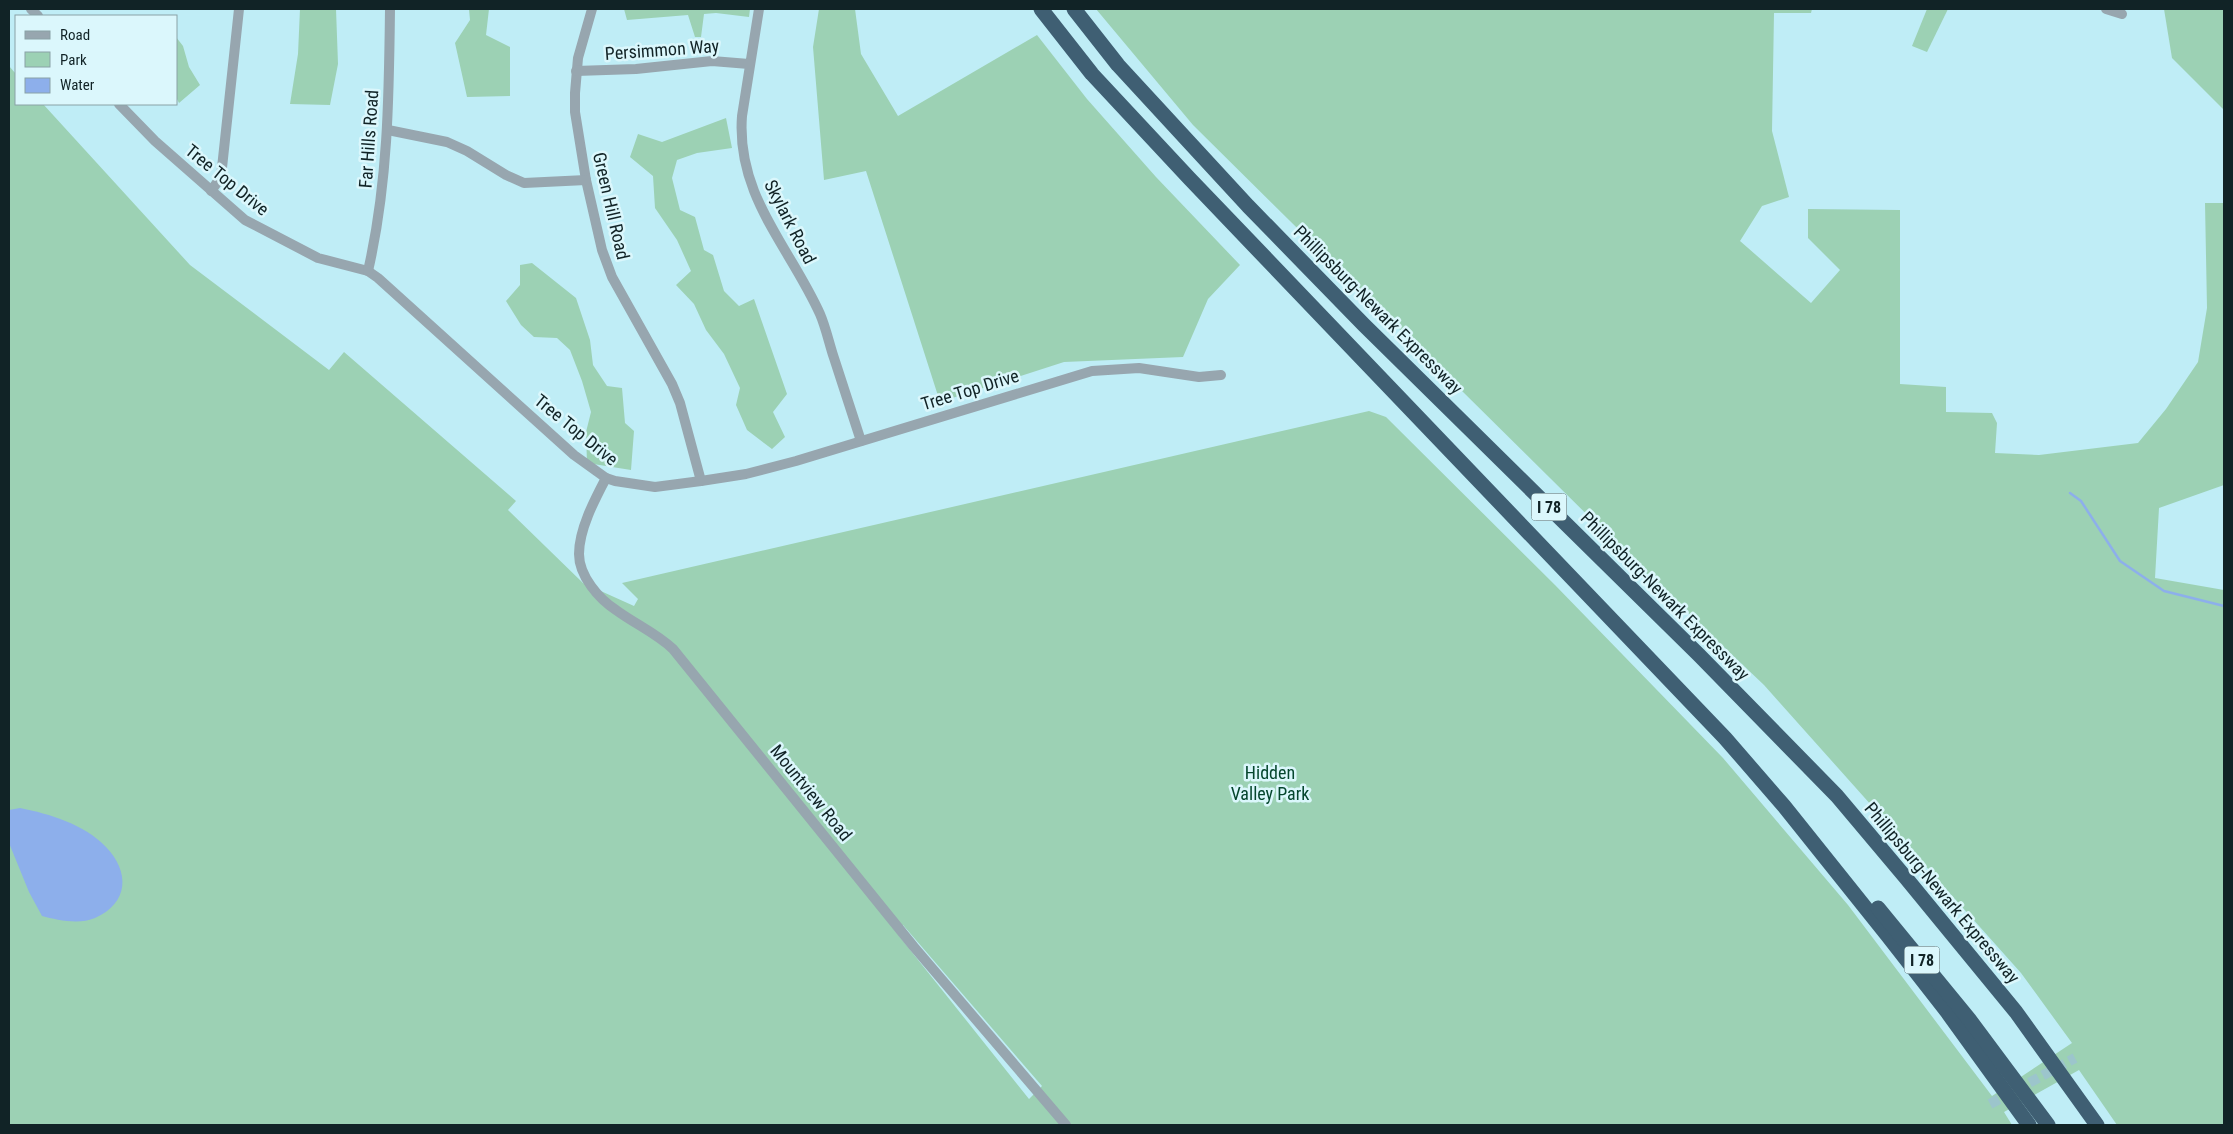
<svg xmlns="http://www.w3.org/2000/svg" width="2233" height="1134" font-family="'Roboto Condensed',sans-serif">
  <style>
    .green { fill: #9cd1b4; fill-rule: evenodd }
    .water { fill: #8dafeb }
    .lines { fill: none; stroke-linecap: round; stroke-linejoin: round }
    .stream { stroke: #8dafeb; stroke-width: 2.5 }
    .minor-tunnel { stroke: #9cc5cc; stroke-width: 10; stroke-dasharray: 10 5; stroke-linecap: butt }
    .minor { stroke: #97a6af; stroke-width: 10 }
    .highway { stroke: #3f5f73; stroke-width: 15 }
    .labels { text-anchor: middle; stroke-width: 5; stroke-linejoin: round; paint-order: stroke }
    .shield { fill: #dbf7fc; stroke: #4e6366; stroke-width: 1 }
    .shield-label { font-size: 16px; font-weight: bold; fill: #112326 }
    .street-label { font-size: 18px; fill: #112326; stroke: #dbf7fc }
    .park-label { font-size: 18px; fill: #05462d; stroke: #dbf7fc }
  </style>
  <rect width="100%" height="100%" fill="#bfedf6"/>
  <!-- green -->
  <g class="green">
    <polygon points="300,9 336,9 338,64 330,105 290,104 298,54"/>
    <polygon points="469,9 489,9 486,35 510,47 510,96 467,97 455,43 470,20"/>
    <polygon points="624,9 750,9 749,17 716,13 704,14 701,37 695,37 688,15 627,20"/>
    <polygon points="819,9 855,9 861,54 898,116 1037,35 1087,99 1156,177 1240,265 1208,299 1183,357 1064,362 940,402 866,171 824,180 813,47"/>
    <path d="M 1096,9 L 1812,9 L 1811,13 L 1774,13 L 1772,131 L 1789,197 L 1762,206 L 1740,241 L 1811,303 L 1840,270 L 1808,238 L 1808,209 L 1900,210 L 1900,384 L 1946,387 L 1946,412 L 1992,413 L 1997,423 L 1995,453 L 2039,455 L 2138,443 L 2166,409 L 2198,362 L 2207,308 L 2205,203 L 2224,203 L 2224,485 L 2159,508 L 2155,578 L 2224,590 L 2224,1125 L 2117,1125 L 2079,1070 L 2004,1112 L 2012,1125 L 9,1125 L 9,66 L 16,74 L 16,104 L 43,104 L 190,265 L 329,370 L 344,352 L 516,501 L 508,510 L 583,583 L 634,606 L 638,599 L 622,583 L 1369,411 L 1386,417 L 1555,585 L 1723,758 L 1848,905 L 1992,1096 L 2072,1043 L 2021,973 L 1764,685 L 1646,573 L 1193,125 ZM 903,925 L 1042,1086 L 1029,1099 L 899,936 Z"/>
    <polygon points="1927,9 1948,9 1927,52 1912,46"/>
    <polygon points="2164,9 2224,9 2224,110 2172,58"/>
    <polygon points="176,37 183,46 189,67 200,85 179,103 176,97"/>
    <polygon points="726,118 732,148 697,153 677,160 672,178 680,210 695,217 704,250 713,255 724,291 739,306 754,299 787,394 773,412 785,437 772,449 747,430 736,405 740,388 724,354 706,330 694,304 676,285 691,271 677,240 655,208 653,176 630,157 638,134 662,142"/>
    <polygon points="532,263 576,298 590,340 593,365 607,386 622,388 625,423 634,431 631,470 587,463 586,432 591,412 582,381 570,350 557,338 534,337 521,325 506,301 520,285 520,265"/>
  </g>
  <!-- water -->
  <path class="water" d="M 20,808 C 50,814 84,824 106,847 C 130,872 129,903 95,918 C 79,925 57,920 42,916 L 29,892 L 9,843 L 9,810 Z"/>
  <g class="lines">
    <!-- stream -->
    <polyline class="stream" points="2070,493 2081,501 2120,561 2164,591 2224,606"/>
    <!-- minor-tunnel -->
    <polyline class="minor-tunnel" points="1990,1104 2075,1058"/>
    <!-- minor -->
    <g class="minor">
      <polyline points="31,9 38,16"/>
      <polyline points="592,9 578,58 575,93 575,112 586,180 602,250 612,277 672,384 680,403 701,481"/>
      <path d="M 759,9 L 742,116 C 736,196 790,247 820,314 C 826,328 829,343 834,358 C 843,386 852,413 861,441"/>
      <polyline points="2106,9 2122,14"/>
      <polyline points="576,71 636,69 712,61 749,64"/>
      <polyline points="119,104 155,141 245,220 318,258 368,271 378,278 574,455 606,478 615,481 655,487 701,481 746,474 796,461 1092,371 1139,368 1199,377 1221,375"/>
      <polyline points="388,130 447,142 467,151 506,175 524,183 586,180"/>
      <polyline points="211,191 221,177 239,9"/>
      <path d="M 368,271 C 388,184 389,97 390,9"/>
      <path d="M 606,478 C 595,499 579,529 579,554 C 579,576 599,599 616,610 C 635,624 656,633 673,649 L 914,947 L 1066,1125"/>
    </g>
    <!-- highway -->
    <g class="highway">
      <polyline points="1041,9 1092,74 1189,178 1725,738 1784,806 1888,936 1948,1013 2029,1125"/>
      <polyline points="1074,9 1118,65 1248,206 1364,325 1699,655 1837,796 1906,878 2016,1012 2097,1125"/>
      <polyline points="1878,908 1969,1019 2048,1125"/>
    </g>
  </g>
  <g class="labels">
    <!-- shield labels -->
    <g class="shield">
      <rect x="1531.5" y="493.5" width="35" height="27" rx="4"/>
      <rect x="1904.5" y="946.5" width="35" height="27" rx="4"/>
    </g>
    <g class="shield-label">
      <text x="1549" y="513">I 78</text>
      <text x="1922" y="966">I 78</text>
    </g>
    <!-- street labels -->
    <g class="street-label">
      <text transform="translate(662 50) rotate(-4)" y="6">Persimmon Way</text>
      <text transform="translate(369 139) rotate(-86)" y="6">Far Hills Road</text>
      <text transform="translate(227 180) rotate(39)" y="6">Tree Top Drive</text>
      <text transform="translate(611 206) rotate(77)" y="6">Green Hill Road</text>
      <text transform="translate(790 222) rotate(63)" y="6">Skylark Road</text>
      <text transform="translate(1378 310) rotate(45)" y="6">Phillipsburg-Newark Expressway</text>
      <text transform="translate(970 390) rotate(-17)" y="6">Tree Top Drive</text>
      <text transform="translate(576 430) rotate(39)" y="6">Tree Top Drive</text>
      <text transform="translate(1665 596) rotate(45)" y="6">Phillipsburg-Newark Expressway</text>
      <text transform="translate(811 793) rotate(51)" y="6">Mountview Road</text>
      <text transform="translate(1942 893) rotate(50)" y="6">Phillipsburg-Newark Expressway</text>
    </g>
    <!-- park labels -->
    <g class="park-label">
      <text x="1270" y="779">Hidden<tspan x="1270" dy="21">Valley Park</tspan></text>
    </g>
  </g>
  <!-- border -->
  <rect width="2233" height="1134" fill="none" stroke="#112326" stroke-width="20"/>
  <!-- legend -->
  <rect x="15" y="15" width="162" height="90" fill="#dbf7fc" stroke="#8aa2a6"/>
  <rect x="25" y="31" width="25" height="8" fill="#97a6af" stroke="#8aa2a6"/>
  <text x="60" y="40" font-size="15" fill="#112326">Road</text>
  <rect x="25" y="52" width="25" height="15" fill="#9cd1b4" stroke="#8aa2a6"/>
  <text x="60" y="65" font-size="15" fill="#112326">Park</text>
  <rect x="25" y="78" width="25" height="15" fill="#8dafeb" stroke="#8aa2a6"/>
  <text x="60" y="90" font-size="15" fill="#112326">Water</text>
</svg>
